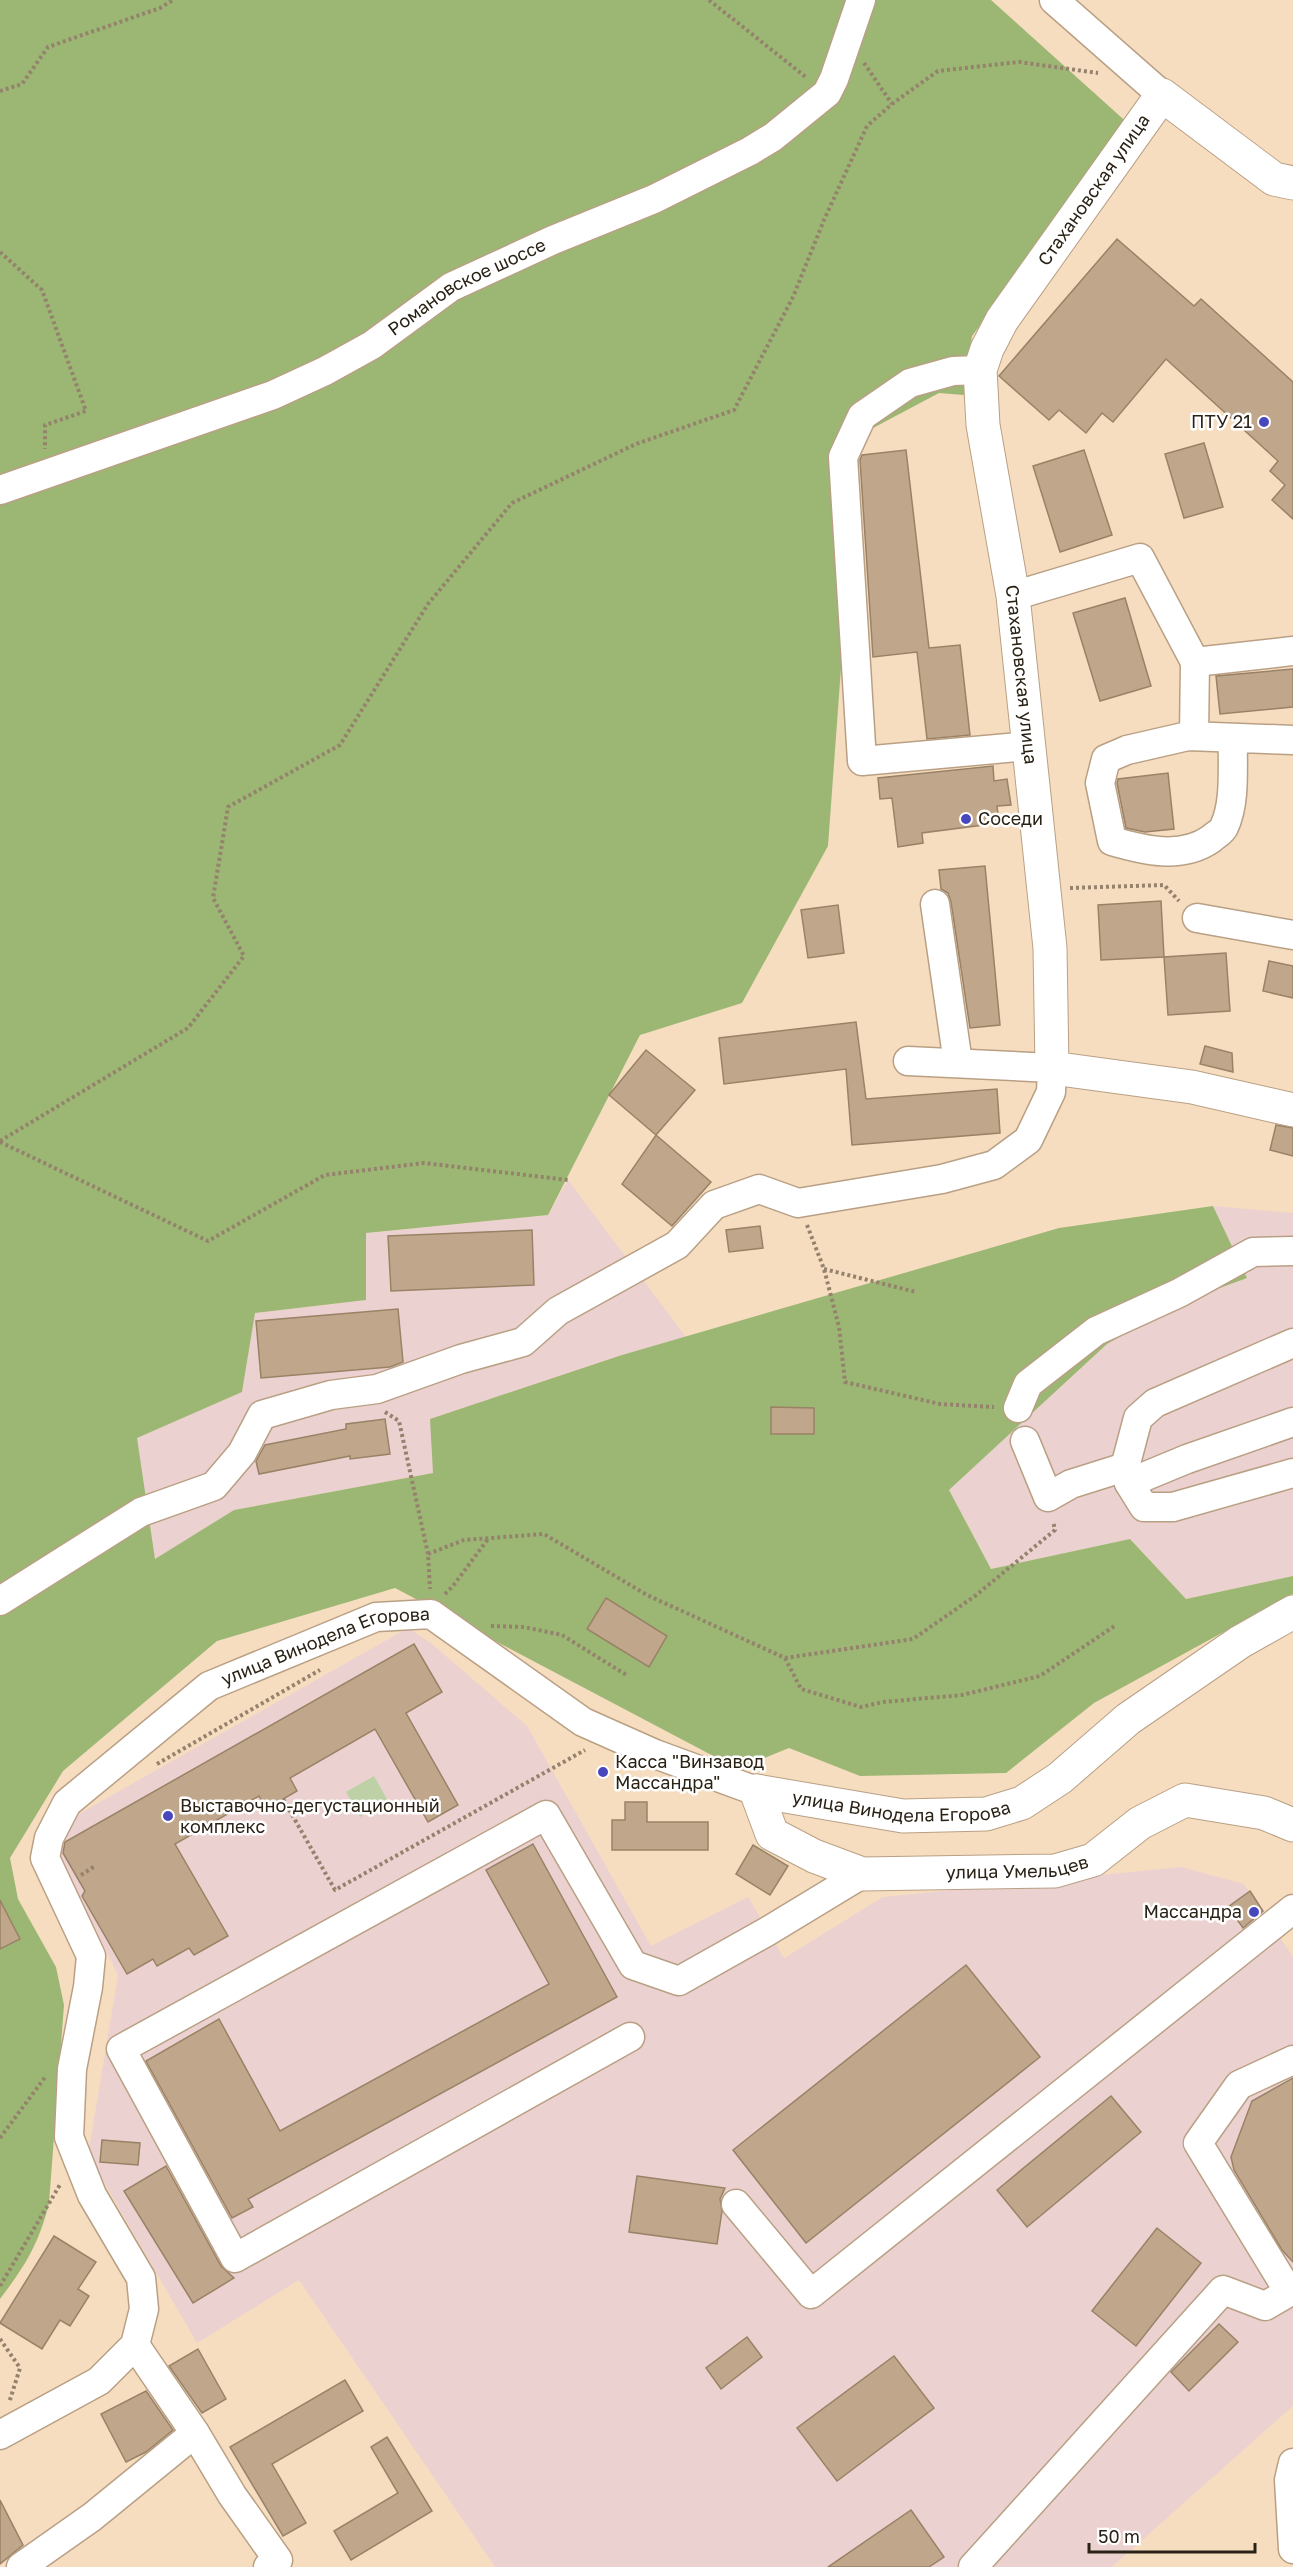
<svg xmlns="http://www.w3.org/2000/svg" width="1293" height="2567" font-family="'Golos Text',sans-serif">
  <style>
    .industrial { fill: #ecd1d1 }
    .green { fill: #bed0a6 }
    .forest { fill: #9cb774 }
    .building { fill: #c0a78b; stroke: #998266; stroke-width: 1.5 }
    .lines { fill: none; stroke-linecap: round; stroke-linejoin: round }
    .minor-casing { stroke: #b9a084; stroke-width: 31 }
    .major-casing { stroke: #b9a084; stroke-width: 35 }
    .path { stroke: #94826d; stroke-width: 4; stroke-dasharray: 3 3; stroke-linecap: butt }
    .minor { stroke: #fff; stroke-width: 28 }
    .major { stroke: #fff; stroke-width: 33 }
    .poi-dot { fill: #4947bd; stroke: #fff; stroke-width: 2 }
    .labels { text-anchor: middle; stroke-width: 5; stroke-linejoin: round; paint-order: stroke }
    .street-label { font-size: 18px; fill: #2b2216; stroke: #fff }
    .poi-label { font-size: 18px; fill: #2b2216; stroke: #fff; text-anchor: start }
  </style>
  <rect width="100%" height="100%" fill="#f7ddc0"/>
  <!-- industrial -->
  <g class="industrial">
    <polygon points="568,1180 686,1337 622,1355 434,1473 234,1510 155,1560 136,1438 242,1392 255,1313 366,1300 366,1233 548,1215"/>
    <polygon points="1213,1206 1293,1213 1293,1576 1186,1599 1130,1539 991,1569 949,1490 1107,1344 1160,1314 1209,1292 1247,1278"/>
    <polygon points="408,1628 432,1644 527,1726 651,1946 748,1897 784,1958 883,1897 1181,1867 1244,1884 1293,1957 1293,2406 1112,2567 495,2567 299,2280 197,2343 88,2155 118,1975 52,1842 61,1824"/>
  </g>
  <!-- green -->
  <polygon class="green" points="374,1776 388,1801 360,1817 346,1792"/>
  <!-- forest -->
  <path class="forest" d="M 0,0 L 991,0 L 1132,127 L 972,336 L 964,395 L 939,393 L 858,436 L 828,846 L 742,1003 L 640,1035 L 548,1215 L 366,1233 L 366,1300 L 255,1313 L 242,1392 L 137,1438 L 155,1559 L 234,1510 L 433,1473 L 430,1419 L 622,1355 L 1059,1228 L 1213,1206 L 1247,1278 L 1209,1292 L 1160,1314 L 1107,1344 L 949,1490 L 991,1569 L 1130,1539 L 1186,1599 L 1293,1576 L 1293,1594 L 1094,1703 L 1006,1773 L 860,1776 L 789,1748 L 738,1769 L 395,1588 L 217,1641 L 63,1771 L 10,1858 L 18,1899 L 56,1967 L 64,2005 L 49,2203 C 39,2244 25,2266 0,2299 Z"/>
  <!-- building -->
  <g class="building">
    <polygon points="1117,239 1194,306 1201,299 1293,382 1293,519 1272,500 1285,485 1270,471 1278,461 1166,359 1113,422 1102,413 1086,433 1059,410 1049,420 999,376"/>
    <polygon points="1204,443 1223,507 1184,518 1165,454"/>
    <polygon points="906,450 929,648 960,645 970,735 927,739 917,652 873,657 860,460 862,455"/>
    <polygon points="1084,450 1112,535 1060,552 1033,466"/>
    <polygon points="1125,598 1151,686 1100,701 1073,613"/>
    <polygon points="1293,669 1293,707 1220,714 1216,676"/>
    <polygon points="993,766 994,781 1007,779 1011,805 997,806 999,823 922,833 923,843 898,847 892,798 880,799 878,778"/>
    <polygon points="1168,773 1174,829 1145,832 1126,828 1117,783 1118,779"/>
    <polygon points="985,866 1000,1025 970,1028 951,902 948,893 941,889 939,870"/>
    <polygon points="1161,901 1164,957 1101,960 1098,905"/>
    <polygon points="838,905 844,953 808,958 801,910"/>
    <polygon points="1226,953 1230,1011 1168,1015 1164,957"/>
    <polygon points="1269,961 1293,966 1293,998 1263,991"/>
    <polygon points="856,1022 866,1099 997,1089 1000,1133 852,1145 846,1069 724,1084 719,1038"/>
    <polygon points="1205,1046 1232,1053 1233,1072 1200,1064"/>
    <polygon points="646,1050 695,1090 656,1135 609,1095"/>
    <polygon points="1276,1125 1293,1128 1293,1156 1270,1150"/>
    <polygon points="656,1135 711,1182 672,1226 622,1184"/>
    <polygon points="760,1226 763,1248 729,1252 726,1230"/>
    <polygon points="532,1230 534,1285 391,1291 388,1236"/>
    <polygon points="398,1309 403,1362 390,1367 261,1378 256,1321"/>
    <polygon points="771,1407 814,1408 814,1434 771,1434"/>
    <polygon points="385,1419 390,1454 350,1459 350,1456 259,1474 256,1461 265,1445 346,1429 346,1424"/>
    <polygon points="606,1598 667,1636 649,1667 587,1629"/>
    <polygon points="414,1644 442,1692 406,1713 458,1805 428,1822 375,1729 290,1778 297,1791 266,1809 259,1796 175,1844 228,1936 194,1955 189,1948 157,1966 153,1959 127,1974 82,1896 85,1891 63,1853 65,1842"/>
    <polygon points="625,1802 647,1802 647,1822 708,1822 708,1850 612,1850 612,1820 625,1820"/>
    <polygon points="533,1844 617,1997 248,2199 253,2207 232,2218 146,2061 219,2019 280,2131 549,1984 486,1870"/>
    <polygon points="753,1845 788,1866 770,1895 736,1874"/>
    <polygon points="1250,1891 1263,1911 1243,1928 1228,1907"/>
    <polygon points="0,1900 20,1939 0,1949"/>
    <polygon points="966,1965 1040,2057 806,2243 733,2150"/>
    <polygon points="1293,2078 1293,2262 1282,2250 1234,2170 1231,2157 1252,2101"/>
    <polygon points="1111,2096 1141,2132 1027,2227 997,2190"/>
    <polygon points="102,2140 140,2143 138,2165 100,2162"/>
    <polygon points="166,2166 221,2266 234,2278 193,2303 124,2191"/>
    <polygon points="637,2176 725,2188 720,2199 722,2211 717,2244 629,2232"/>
    <polygon points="1157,2228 1201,2263 1136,2346 1092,2311"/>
    <polygon points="54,2236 96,2262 78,2289 89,2296 70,2326 60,2320 42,2349 0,2323"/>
    <polygon points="1219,2324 1238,2342 1189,2391 1171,2372"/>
    <polygon points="747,2337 762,2357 721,2389 706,2368"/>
    <polygon points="198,2349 226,2399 202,2413 169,2366"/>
    <polygon points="894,2356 934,2408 837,2481 797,2428"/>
    <polygon points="345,2380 363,2411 272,2464 306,2523 283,2536 230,2447"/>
    <polygon points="146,2391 173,2430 146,2452 126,2462 101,2414"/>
    <polygon points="387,2437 432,2511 351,2560 334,2531 398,2493 371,2447"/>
    <polygon points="0,2500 23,2545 0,2564"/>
    <polygon points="911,2510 944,2557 929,2567 828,2567"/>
  </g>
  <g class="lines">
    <defs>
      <g id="minor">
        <polyline points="1054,0 1162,95"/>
        <polyline points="980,370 953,371 910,383 862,416 843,457 862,761 1029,746"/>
        <path id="s1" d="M 0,490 L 273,395 L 325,371 L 372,345 L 451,287 L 553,240 L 654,199 L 750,151 L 773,137 L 827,93 L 834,79 L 861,0"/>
        <polyline points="1013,596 1140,558 1195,662 1293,651"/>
        <polyline points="1194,736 1195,662"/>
        <path d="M 1233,739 C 1232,766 1236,802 1224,827 C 1222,832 1215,835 1211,839 C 1181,860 1143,850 1112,841 L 1100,783 L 1106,759 L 1127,750 L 1188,736 L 1293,740"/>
        <polyline points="935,904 958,1063"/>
        <polyline points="1197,918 1293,935"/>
        <polyline points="1293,1343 1155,1403 1138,1418 1125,1467 1129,1483 1144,1507 1173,1507 1293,1473"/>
        <polyline points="1018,1408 1028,1384 1096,1331 1179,1293 1253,1252 1293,1251"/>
        <polyline points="1025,1441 1048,1497 1071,1484 1125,1467"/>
        <polyline points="1129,1483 1187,1459 1293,1422"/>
        <polyline points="0,1601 141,1512 214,1486 242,1453 262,1415 331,1395 377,1389 461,1359 523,1342 558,1311 677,1245 714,1205 759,1189 798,1203 942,1179 994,1165 1028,1140 1051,1092 1052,1068 908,1061"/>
        <polyline points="630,2037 235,2258 121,2049 546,1815 633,1965 679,1981 768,1931 862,1874"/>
        <polyline points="736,2204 811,2294 1293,1909"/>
        <polyline points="1289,2292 1198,2143 1239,2085 1293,2060"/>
        <polyline points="135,2345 195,2433 232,2495 278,2560 268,2567"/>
        <path id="s2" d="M 0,2435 L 99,2381 L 135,2345 L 144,2309 L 141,2278 L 92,2195 L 69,2137 L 72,2069 L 88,1987 L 91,1956 L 45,1858 L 49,1838 L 67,1803 L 209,1686 L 376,1617 L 431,1614 L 583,1722 L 655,1754 L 756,1791"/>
        <polyline points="1293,2463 1289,2480 1293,2549"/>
        <polyline points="21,2567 92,2517 195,2433"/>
        <polyline points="973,2567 1223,2290 1265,2306 1293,2290"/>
      </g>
      <g id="major">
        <path id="s3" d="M 1293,183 L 1274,179 L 1162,95 L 1002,320 L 987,349 L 980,370 L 983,425 L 1013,596 L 1050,948 L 1052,1068 L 1192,1087 L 1293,1110"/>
        <path id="s4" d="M 756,1791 L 903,1816 L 986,1814 L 1022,1803 L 1060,1778 L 1128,1719 L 1240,1642 L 1293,1612"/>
        <path id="s5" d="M 756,1791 L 772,1834 L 814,1856 L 862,1874 L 1055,1871 L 1093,1860 L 1140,1823 L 1185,1800 L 1264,1813 L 1293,1825"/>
      </g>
    </defs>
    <!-- minor casing -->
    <use href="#minor" class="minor-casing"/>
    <!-- major casing -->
    <use href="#major" class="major-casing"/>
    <!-- path -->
    <g class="path">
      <polyline points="709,0 807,78"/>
      <polyline points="864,63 892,104"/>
      <polyline points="0,91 22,84 48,47 160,8 173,0"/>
      <polyline points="0,252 42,290 86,411 45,425 45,449"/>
      <polyline points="1070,888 1164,885 1179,901"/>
      <polyline points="0,1141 188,1028 244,956 213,898 228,807 340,745 428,604 512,503 636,444 734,410 793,297 824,220 867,126 892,104 938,71 1019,62 1098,73"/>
      <polyline points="0,1142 208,1241 325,1175 424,1163 568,1180"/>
      <polyline points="807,1225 824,1269 839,1327 845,1382 940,1404 994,1407"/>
      <polyline points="824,1269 916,1292"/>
      <polyline points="385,1412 399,1421 428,1554 430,1589"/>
      <polyline points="428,1554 464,1540 544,1534 647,1595 785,1658 913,1639 975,1596 1055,1530 1053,1521"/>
      <polyline points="445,1594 453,1586 488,1539"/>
      <polyline points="491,1626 524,1627 562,1635 628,1676"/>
      <polyline points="785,1658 801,1689 861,1707 883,1702 962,1695 1040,1676 1116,1625"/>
      <polyline points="157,1764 320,1670"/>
      <polyline points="283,1799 335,1890 585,1750"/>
      <polyline points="81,1875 95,1866"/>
      <polyline points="0,2138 46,2076"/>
      <polyline points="0,2286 61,2183"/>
      <polyline points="0,2339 20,2368 9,2403"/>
    </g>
    <!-- minor -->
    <use href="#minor" class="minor"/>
    <!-- major -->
    <use href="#major" class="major"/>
  </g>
  <!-- markers -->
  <g class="poi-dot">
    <circle cx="1264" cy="422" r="6"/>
    <circle cx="966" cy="819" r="6"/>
    <circle cx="603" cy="1772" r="6"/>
    <circle cx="168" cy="1816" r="6"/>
    <circle cx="1254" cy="1912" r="6"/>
  </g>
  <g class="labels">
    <!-- street labels -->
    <g class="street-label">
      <text transform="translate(1094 190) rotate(-55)" y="6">Стахановская улица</text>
      <text dy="6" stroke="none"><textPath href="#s1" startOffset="512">Романовское шоссе</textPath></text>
      <text dy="6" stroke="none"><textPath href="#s3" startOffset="798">Стахановская улица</textPath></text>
      <text dy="6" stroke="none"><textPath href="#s2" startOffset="1050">улица Винодела Егорова</textPath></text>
      <text dy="6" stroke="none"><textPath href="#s4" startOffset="147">улица Винодела Егорова</textPath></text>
      <text dy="6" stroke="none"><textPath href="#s5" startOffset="300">улица Умельцев</textPath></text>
    </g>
    <!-- poi labels -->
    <g class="poi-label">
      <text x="1252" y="428" text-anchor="end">ПТУ 21</text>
      <text x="978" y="825">Соседи</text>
      <text x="615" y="1768">Касса "Винзавод<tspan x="615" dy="21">Массандра"</tspan></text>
      <text x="180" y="1812">Выставочно-дегустационный<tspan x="180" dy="21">комплекс</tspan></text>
      <text x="1242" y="1918" text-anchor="end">Массандра</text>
    </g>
  </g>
  <!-- scale -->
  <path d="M1089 2543v9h166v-9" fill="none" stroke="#2b2216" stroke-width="3"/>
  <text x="1098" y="2543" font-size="18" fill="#2b2216" stroke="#ffffff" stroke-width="4.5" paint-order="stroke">50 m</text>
</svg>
